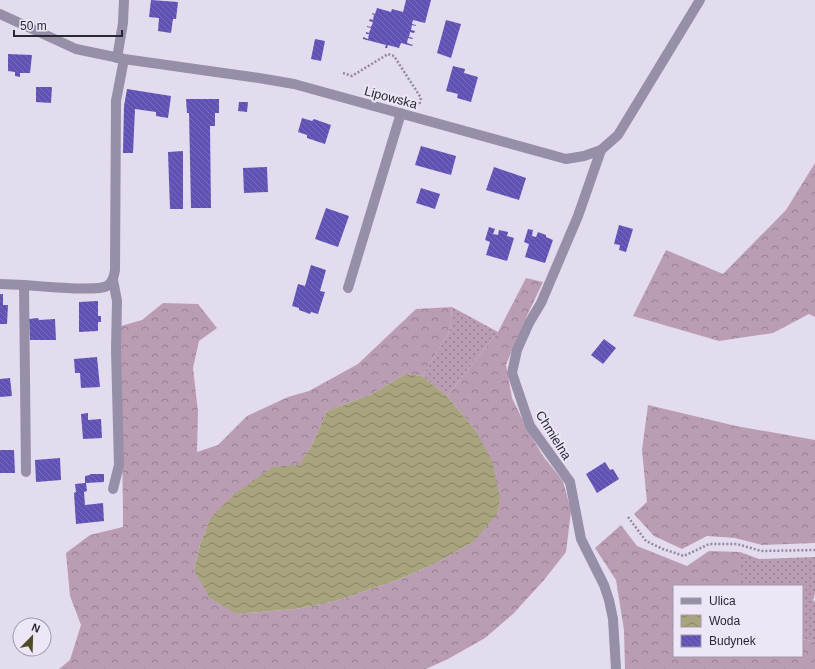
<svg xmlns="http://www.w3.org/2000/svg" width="815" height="669" font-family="Helvetica,sans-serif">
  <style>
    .grass { fill: url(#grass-dots) }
    .forest { fill: url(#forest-crowns) }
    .water { fill: url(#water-waves) }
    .building { fill: url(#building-back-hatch) }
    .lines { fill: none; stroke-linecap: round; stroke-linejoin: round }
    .path { stroke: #9188a2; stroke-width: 2.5; stroke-dasharray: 2 2; stroke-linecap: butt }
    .minor { stroke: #978ea7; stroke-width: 10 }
    .labels { text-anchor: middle; stroke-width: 4; stroke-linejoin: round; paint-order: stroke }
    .street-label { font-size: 13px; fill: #2a2732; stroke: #ede6f6 }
  </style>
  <defs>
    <pattern id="grass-dots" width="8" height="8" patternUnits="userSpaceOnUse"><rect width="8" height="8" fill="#ba9db3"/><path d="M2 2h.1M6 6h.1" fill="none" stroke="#978092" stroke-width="1.8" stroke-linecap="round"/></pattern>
    <pattern id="forest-crowns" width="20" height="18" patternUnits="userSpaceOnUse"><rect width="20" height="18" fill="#ba9db3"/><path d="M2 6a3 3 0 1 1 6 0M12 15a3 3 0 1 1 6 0" fill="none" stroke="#978092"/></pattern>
    <pattern id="water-waves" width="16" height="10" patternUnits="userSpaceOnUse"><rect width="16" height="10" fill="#a7a47e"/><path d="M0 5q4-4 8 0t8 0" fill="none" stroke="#888668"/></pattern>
    <pattern id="building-back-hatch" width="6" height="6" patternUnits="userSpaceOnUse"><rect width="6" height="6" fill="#6051b5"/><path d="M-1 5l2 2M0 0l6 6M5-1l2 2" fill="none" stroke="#786cb8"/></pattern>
  </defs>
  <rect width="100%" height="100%" fill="#e3dbee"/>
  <!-- grass -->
  <g class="grass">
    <polygon points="452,307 498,332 447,396 422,376 450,331"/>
    <polygon points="740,552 759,559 815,557 815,594 813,600 815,602 815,642 802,639 802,586 740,586"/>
  </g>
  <!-- forest -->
  <g class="forest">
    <polygon points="815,163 815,317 809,314 773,333 719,341 633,316 666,250 723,274 786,210"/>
    <path d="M 526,278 L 543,282 L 523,324 L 506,365 L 512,398 L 527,429 L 543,456 L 563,481 L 571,511 L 566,552 L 544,580 L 513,614 L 485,638 L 448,659 L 426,669 L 59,669 L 70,660 L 81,625 L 70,596 L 66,553 L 90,535 L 123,527 C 123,460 120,393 121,326 L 142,320 L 163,303 L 198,304 L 217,328 L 199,341 L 193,368 L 198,412 L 197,452 L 218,445 L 247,416 L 288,397 L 309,391 L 358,364 L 416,309 L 452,307 L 450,331 L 422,376 L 405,374 L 372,394 L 327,411 L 311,447 L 299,466 L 273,468 L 210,518 L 200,545 L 194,570 L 237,614 L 295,609 L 332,602 L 400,579 L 438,562 L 473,542 L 476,431 L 447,396 L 498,332 Z"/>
    <polygon points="648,405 736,426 815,440 815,543 762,545 735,538 707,536 682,549 654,536 634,514 647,502 642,450"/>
    <polygon points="621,525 637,546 687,566 709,551 740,552 740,586 674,586 674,656 802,656 802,639 815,642 815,669 625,669 624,630 616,580 595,548"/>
  </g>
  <!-- water -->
  <polygon class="water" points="405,374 422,376 447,396 476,431 492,461 500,498 497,514 473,542 438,562 400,579 332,602 295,609 237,614 210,598 194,570 200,545 210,518 236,493 273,467 299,465 311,447 327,411 372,394"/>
  <!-- building -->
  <g class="building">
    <polygon points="151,0 178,2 176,19 173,19 171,33 158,31 159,18 149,17"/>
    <polygon points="406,0 431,0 425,23 413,20 412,24 416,25 416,26 412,25 411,30 415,31 414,33 410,32 409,37 413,38 412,39 408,38 407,43 413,45 412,46 401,43 399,48 388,45 387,48 385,48 386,45 363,39 363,37 368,39 369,34 366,34 366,32 369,33 371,28 367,27 367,26 371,27 373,22 369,21 370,19 373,20 374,15 372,14 372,13 375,14 377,8 391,12 392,9 403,12"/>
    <polygon points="446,20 461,24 451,58 437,53"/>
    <polygon points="315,39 325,41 321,61 311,59"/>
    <polygon points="8,54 32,55 30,73 20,73 20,77 15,76 15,72 8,71"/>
    <polygon points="453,66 465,69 464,73 478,77 471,102 457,98 458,94 446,91"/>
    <polygon points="36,87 52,87 51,103 36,102"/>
    <polygon points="127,89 171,96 168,118 156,116 156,112 135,109 133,153 123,153 124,106"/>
    <polygon points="186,99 219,99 219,113 215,113 215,126 210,126 211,208 191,208 189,113 187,113"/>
    <polygon points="239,102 248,102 247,112 238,111"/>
    <polygon points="302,118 312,121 314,119 331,125 325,144 307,138 307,135 298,132"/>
    <polygon points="421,146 456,156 451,175 415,165"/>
    <polygon points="183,151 183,209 170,209 168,152"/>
    <polygon points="267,167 268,192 244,193 243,168"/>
    <polygon points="494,167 526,178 519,200 486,190"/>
    <polygon points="421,188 440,194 435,209 416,203"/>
    <polygon points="326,208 349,216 338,247 315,239"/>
    <polygon points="619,225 633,229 626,252 619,250 620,245 614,244"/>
    <polygon points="489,227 495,229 493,234 498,235 499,230 508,232 507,236 514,238 507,261 486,255 490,242 485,240"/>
    <polygon points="528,229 533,230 532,236 536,237 538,232 546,235 546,237 553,240 545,263 525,257 529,244 524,242"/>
    <polygon points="311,265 326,270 320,291 325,292 318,314 311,312 310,314 299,310 299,308 292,306 298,284 305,286"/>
    <polygon points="0,294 3,294 3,305 8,305 7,324 0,324"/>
    <polygon points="98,301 98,316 101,316 101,322 98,322 98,331 79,332 79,302"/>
    <polygon points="38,318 39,320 55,319 56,340 30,340 29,319"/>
    <polygon points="604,339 616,348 603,364 591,355"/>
    <polygon points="97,357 100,387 81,388 80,373 75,373 74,359"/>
    <polygon points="10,378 12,396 0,397 0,379"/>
    <polygon points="88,413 88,420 101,419 102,438 83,439 81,414"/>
    <polygon points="0,450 14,450 15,473 0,473"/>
    <polygon points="60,458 61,480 36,482 35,460"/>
    <polygon points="605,462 610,470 613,469 619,479 597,493 586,474"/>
    <polygon points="90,474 104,474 104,482 86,483 87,491 84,492 85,505 103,503 104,521 76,524 74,493 76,492 75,484 85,483 85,476 90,475"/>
  </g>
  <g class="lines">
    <!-- path -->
    <g class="path">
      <polyline points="343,73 352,76 388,54 394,56 421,98 419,106"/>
      <polyline points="628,517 646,541 663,549 684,556 709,544 737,544 761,551 815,550"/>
    </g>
    <!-- minor -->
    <g class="minor">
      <polyline points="0,14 76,49 124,59 259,78 294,84 566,159 584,156 601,150 618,135 700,0"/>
      <polyline points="117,58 123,23 124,0"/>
      <polyline points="601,150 578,216 541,303 529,323 517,350 512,373 530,426 570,482 581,539 604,585 609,600 613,619 616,669"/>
      <polyline points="0,284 24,285"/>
      <polyline points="348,288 401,113"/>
      <path d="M 26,472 L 24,285 C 39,286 96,292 107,286 C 113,282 114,276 115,270 L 116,101 L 124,59"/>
      <polyline points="113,489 119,465 116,350 117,301 113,280"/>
    </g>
  </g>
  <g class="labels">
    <!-- street labels -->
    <g class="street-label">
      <text transform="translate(391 97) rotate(15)" y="5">Lipowska</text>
      <text transform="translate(554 435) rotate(58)" y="5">Chmielna</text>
    </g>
  </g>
  <!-- legend -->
  <rect x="673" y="585" width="130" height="72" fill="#ede6f6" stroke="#9f9aa8"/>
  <rect x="681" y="598" width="20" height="6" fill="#978ea7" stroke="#9f9aa8"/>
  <text x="709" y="605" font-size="12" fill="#2a2732">Ulica</text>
  <rect x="681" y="615" width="20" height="12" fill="url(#water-waves)" stroke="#9f9aa8"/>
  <text x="709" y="625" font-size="12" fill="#2a2732">Woda</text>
  <rect x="681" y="635" width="20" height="12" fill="url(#building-back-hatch)" stroke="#9f9aa8"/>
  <text x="709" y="645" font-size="12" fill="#2a2732">Budynek</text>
  <!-- north arrow -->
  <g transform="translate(32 637) rotate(23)"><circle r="19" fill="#ede6f6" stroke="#9f9aa8"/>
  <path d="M0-3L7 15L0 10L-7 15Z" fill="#4e4c23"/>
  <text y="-6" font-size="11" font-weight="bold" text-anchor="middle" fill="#2a2732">N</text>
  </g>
  <!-- scale -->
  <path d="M14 30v6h108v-6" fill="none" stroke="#2a2732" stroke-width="2"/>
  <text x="20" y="30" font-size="12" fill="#2a2732" stroke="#ede6f6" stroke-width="3" paint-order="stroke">50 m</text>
</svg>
